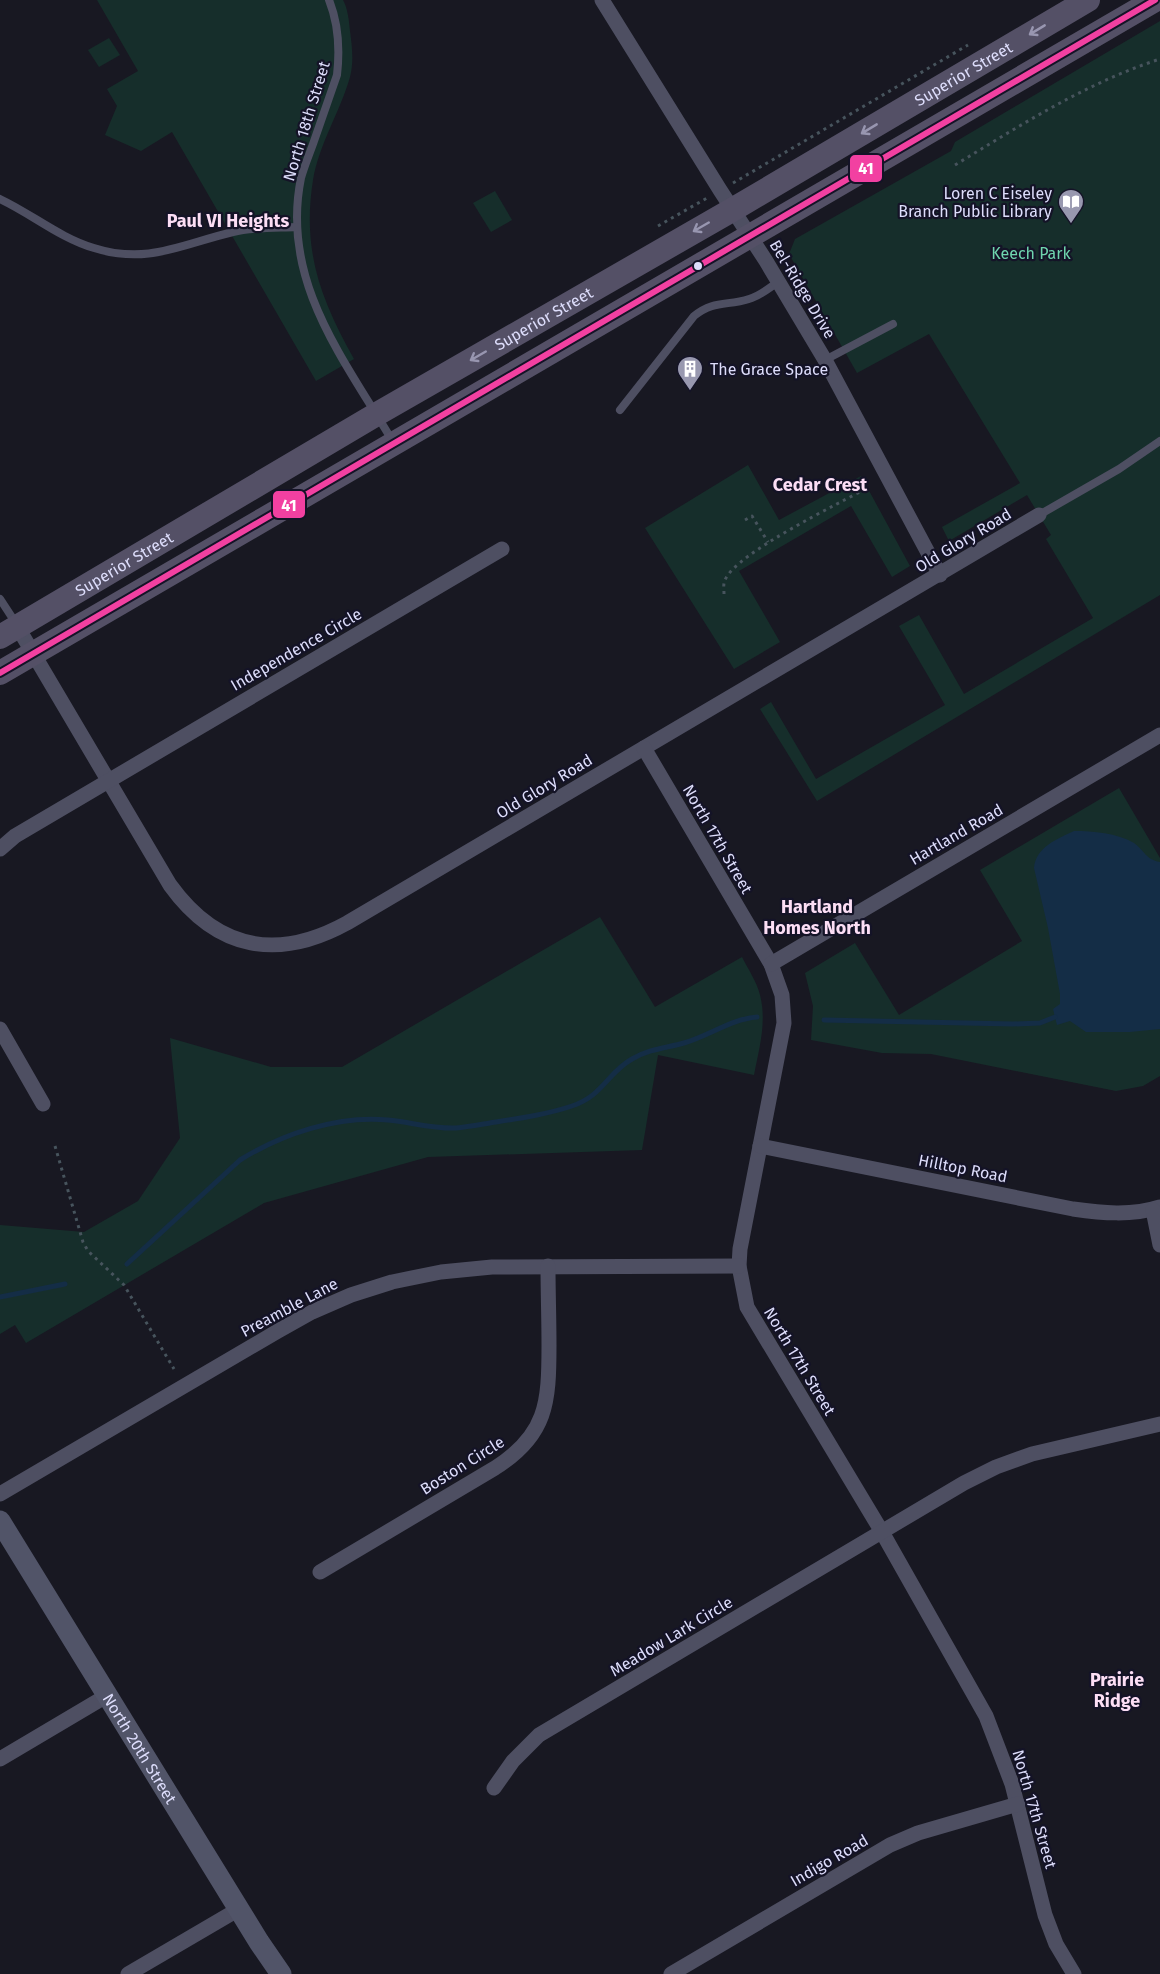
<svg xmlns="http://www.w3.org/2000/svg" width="1160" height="1974" font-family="'Fira Sans',sans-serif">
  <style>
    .green { fill: #162e2b }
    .water { fill: #142d46 }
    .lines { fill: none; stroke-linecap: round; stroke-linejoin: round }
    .stream { stroke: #142d46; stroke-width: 5 }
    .path { stroke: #47545d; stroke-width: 3; stroke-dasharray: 3 4.5; stroke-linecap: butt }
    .lane { stroke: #4e4f62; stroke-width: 8 }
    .street { stroke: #4e4f62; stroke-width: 15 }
    .secondary { stroke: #515468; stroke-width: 21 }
    .primary { stroke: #545066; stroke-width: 24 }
    .bus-1-casing { stroke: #141327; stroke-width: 10 }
    .bus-1 { stroke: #f240a1; stroke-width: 6 }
    .oneway { stroke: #9896b0 }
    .bus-dot { fill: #ddddfb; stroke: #141327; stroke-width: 2 }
    .labels { text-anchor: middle; stroke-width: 4.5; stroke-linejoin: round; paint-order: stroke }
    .street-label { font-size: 16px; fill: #ddddfb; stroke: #141327 }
    .poi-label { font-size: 16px; fill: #ddddfb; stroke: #141327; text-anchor: end }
    .park-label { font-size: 16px; fill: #6fd5ae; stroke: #141327 }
    .neighbourhood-label { font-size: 18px; font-weight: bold; fill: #fcdef5; stroke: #141327 }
    .line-badge { stroke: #141327; stroke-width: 2 }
    .badge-label { font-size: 16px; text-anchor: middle; font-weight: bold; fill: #fff }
  </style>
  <rect width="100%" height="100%" fill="#181822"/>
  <!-- green -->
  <g class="green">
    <path d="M 97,0 L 343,0 C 348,9 349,21 350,31 C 352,46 354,62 350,77 C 340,112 319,144 313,180 C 302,250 320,298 354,359 L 316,381 L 172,132 L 141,151 L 105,135 L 117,106 L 107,89 L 138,71 Z"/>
    <polygon points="1160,21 1160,595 817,801 760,709 771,702 816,779 945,705 899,626 919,615 964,694 1093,618 1046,539 1051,535 1027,495 949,541 942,527 1020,483 929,334 857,373 789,254 795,239 951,151 955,142"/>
    <polygon points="109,38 120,55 99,67 88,50"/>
    <polygon points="495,191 512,220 491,232 473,203"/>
    <polygon points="748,465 779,520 861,476 910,566 892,577 851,506 739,571 780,642 734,669 645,528"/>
    <polygon points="1119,788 1160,858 1160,1076 1143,1086 1116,1091 931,1054 882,1053 811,1040 813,1006 805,973 855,943 899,1015 1022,941 980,870"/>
    <path d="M 600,917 L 655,1007 L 742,957 C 748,969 757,982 760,995 C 767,1022 759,1049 754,1075 L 658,1055 L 642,1150 L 428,1157 L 264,1203 L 26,1343 L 15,1325 L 0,1334 L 0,1225 L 84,1232 L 138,1201 L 180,1138 L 170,1038 L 271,1067 L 342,1067 Z"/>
  </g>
  <!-- water -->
  <path class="water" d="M 1074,831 C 1093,831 1117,833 1134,843 C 1145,851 1145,859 1160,862 L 1160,1029 L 1130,1032 L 1086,1032 L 1070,1021 L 1057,1025 L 1053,1009 L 1060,1004 L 1060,994 L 1048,928 L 1034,868 C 1036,847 1057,839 1074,831 Z"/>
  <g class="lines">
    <!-- stream -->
    <g class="stream">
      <polyline points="824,1020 1013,1024 1040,1023 1055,1017"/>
      <path d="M 127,1264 L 240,1160 C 282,1134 338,1115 388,1120 C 410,1122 433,1129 456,1128 C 469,1127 483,1124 496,1122 C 522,1118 548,1114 572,1106 C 604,1095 607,1073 632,1059 C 649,1049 666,1048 684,1043 C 709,1036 731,1019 757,1017"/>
      <polyline points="0,1297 65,1284"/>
    </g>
    <!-- path -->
    <g class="path">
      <path d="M 955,165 C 1021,125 1086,83 1160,59"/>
      <polyline points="733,183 968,45"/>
      <polyline points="658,226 707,198"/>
      <polyline points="745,520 752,516 768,542"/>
      <path d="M 724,594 C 724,589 723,584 725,580 C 736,553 840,503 869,487"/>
      <polyline points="55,1146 83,1242 88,1251 124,1285 174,1369"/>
    </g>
    <!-- lane -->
    <g class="lane">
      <path d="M 329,0 C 339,25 340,49 337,75 C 329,98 321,121 313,144 C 309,155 304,167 301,178 C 280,281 344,359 393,442"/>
      <path d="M 0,199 C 32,214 60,238 94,248 C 148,265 182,244 233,232 C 254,227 276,228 297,227"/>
      <polyline points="825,360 893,324"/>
      <path d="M 620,410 L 694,316 C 714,300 727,306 749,299 C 760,296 769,288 778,282"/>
      <polyline points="1039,515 1119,469 1160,441"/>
      <polyline points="0,599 17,625"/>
    </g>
    <!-- street -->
    <g class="street">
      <polyline points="602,0 720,190 766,261 825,360 940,575"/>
      <path d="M 17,626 L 170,885 C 217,950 278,961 347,923 L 1039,515"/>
      <polyline points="644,748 771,964 782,995 784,1023 740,1249 739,1266 747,1307 882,1532 986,1716 1012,1784 1045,1915 1056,1944 1074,1974"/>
      <polyline points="0,849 15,836 502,549"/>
      <polyline points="771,964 1160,735"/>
      <polyline points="0,1029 43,1104"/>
      <path d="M 760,1146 L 1073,1209 C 1101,1213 1132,1216 1160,1207"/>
      <polyline points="1153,1210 1160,1245"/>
      <polyline points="0,1494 278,1331 312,1312 351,1295 392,1282 441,1272 492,1267 739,1266"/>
      <path d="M 320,1572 L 495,1468 C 547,1435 549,1403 549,1345 C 549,1319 548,1292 548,1266"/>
      <polyline points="0,1759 108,1695"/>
      <polyline points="494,1788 513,1761 539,1735 964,1483 996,1467 1032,1454 1160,1424"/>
      <polyline points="128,1974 239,1909"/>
      <polyline points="671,1974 890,1845 918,1833 1018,1804"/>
    </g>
    <!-- secondary -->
    <path class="secondary" id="s1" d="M 0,1521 L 259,1942 L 281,1974"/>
    <!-- primary -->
    <g class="primary">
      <path id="s2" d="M 0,637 L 377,414 L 732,210 L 1088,0"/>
      <polyline points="0,673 1155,0"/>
    </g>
    <defs>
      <polyline id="bus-1" points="0,673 1155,0"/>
    </defs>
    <!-- bus-1 casing -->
    <use href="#bus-1" class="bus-1-casing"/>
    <!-- bus-1 -->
    <use href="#bus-1" class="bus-1"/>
  </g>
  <!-- one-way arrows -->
  <defs><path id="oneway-shaft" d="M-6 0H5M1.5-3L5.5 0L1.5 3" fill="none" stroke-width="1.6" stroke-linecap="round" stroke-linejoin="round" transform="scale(1.5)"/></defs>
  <g class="oneway">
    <use href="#oneway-shaft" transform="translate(1037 30) rotate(149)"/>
    <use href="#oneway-shaft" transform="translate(869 129) rotate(149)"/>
    <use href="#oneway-shaft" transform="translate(701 227) rotate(150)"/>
    <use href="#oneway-shaft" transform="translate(478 356) rotate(150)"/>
  </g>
  <!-- icons -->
  <defs>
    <symbol id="library-pin" viewBox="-11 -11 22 30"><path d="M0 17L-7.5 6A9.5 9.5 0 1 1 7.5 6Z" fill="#9898af" stroke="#141327"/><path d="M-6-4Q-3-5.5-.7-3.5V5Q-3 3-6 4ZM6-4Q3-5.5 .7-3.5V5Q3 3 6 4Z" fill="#fff"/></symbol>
    <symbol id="building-pin" viewBox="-11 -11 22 30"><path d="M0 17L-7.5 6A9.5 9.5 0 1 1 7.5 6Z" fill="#9898af" stroke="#141327"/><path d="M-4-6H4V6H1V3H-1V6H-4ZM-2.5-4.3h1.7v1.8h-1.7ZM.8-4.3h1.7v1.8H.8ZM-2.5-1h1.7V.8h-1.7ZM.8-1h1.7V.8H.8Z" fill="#fff"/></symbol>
  </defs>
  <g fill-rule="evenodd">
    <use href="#library-pin" x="1056" y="187" width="30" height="40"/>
    <use href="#building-pin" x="675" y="354" width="30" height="40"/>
  </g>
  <!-- markers -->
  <circle class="bus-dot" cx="698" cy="266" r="5"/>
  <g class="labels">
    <!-- street labels -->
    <g class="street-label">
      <text dy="6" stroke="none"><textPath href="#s2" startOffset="1116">Superior Street</textPath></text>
      <text transform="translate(306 121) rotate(-73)" y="6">North 18th Street</text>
      <text transform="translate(803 289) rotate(59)" y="6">Bel-Ridge Drive</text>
      <text dy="6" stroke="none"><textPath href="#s2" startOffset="630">Superior Street</textPath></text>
      <text transform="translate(963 540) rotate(-31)" y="6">Old Glory Road</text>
      <text dy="6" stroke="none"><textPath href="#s2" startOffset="144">Superior Street</textPath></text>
      <text transform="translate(296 649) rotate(-30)" y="6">Independence Circle</text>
      <text transform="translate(544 786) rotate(-31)" y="6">Old Glory Road</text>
      <text transform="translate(956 834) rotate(-30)" y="6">Hartland Road</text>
      <text transform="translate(718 839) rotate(60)" y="6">North 17th Street</text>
      <text transform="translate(963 1168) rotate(11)" y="6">Hilltop Road</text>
      <text transform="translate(289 1307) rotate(-28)" y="6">Preamble Lane</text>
      <text transform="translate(800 1361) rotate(59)" y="6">North 17th Street</text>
      <text transform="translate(462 1465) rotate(-32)" y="6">Boston Circle</text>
      <text transform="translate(671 1636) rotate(-31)" y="6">Meadow Lark Circle</text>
      <text dy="6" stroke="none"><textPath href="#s1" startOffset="267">North 20th Street</textPath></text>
      <text transform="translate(1035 1809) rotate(74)" y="6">North 17th Street</text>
      <text transform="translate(829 1860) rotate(-30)" y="6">Indigo Road</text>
    </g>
    <!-- poi labels -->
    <g class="poi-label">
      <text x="1052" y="199">Loren C Eiseley<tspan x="1052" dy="18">Branch Public Library</tspan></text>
      <text x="710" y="375" text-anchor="start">The Grace Space</text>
    </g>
    <!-- park labels -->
    <g class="park-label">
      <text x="1031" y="259">Keech Park</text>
    </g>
    <!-- neighbourhood labels -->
    <g class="neighbourhood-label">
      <text x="228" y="227">Paul VI Heights</text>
      <text x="820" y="491">Cedar Crest</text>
      <text x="817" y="913">Hartland<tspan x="817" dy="21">Homes North</tspan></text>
      <text x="1117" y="1686">Prairie<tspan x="1117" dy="21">Ridge</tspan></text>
    </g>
  </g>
  <g class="line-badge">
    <rect x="849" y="154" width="34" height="29" rx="6" fill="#f240a1"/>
    <rect x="272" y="490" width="34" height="29" rx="6" fill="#f240a1"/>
  </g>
  <g class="badge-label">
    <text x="866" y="174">41</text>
    <text x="289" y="511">41</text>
  </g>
</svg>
